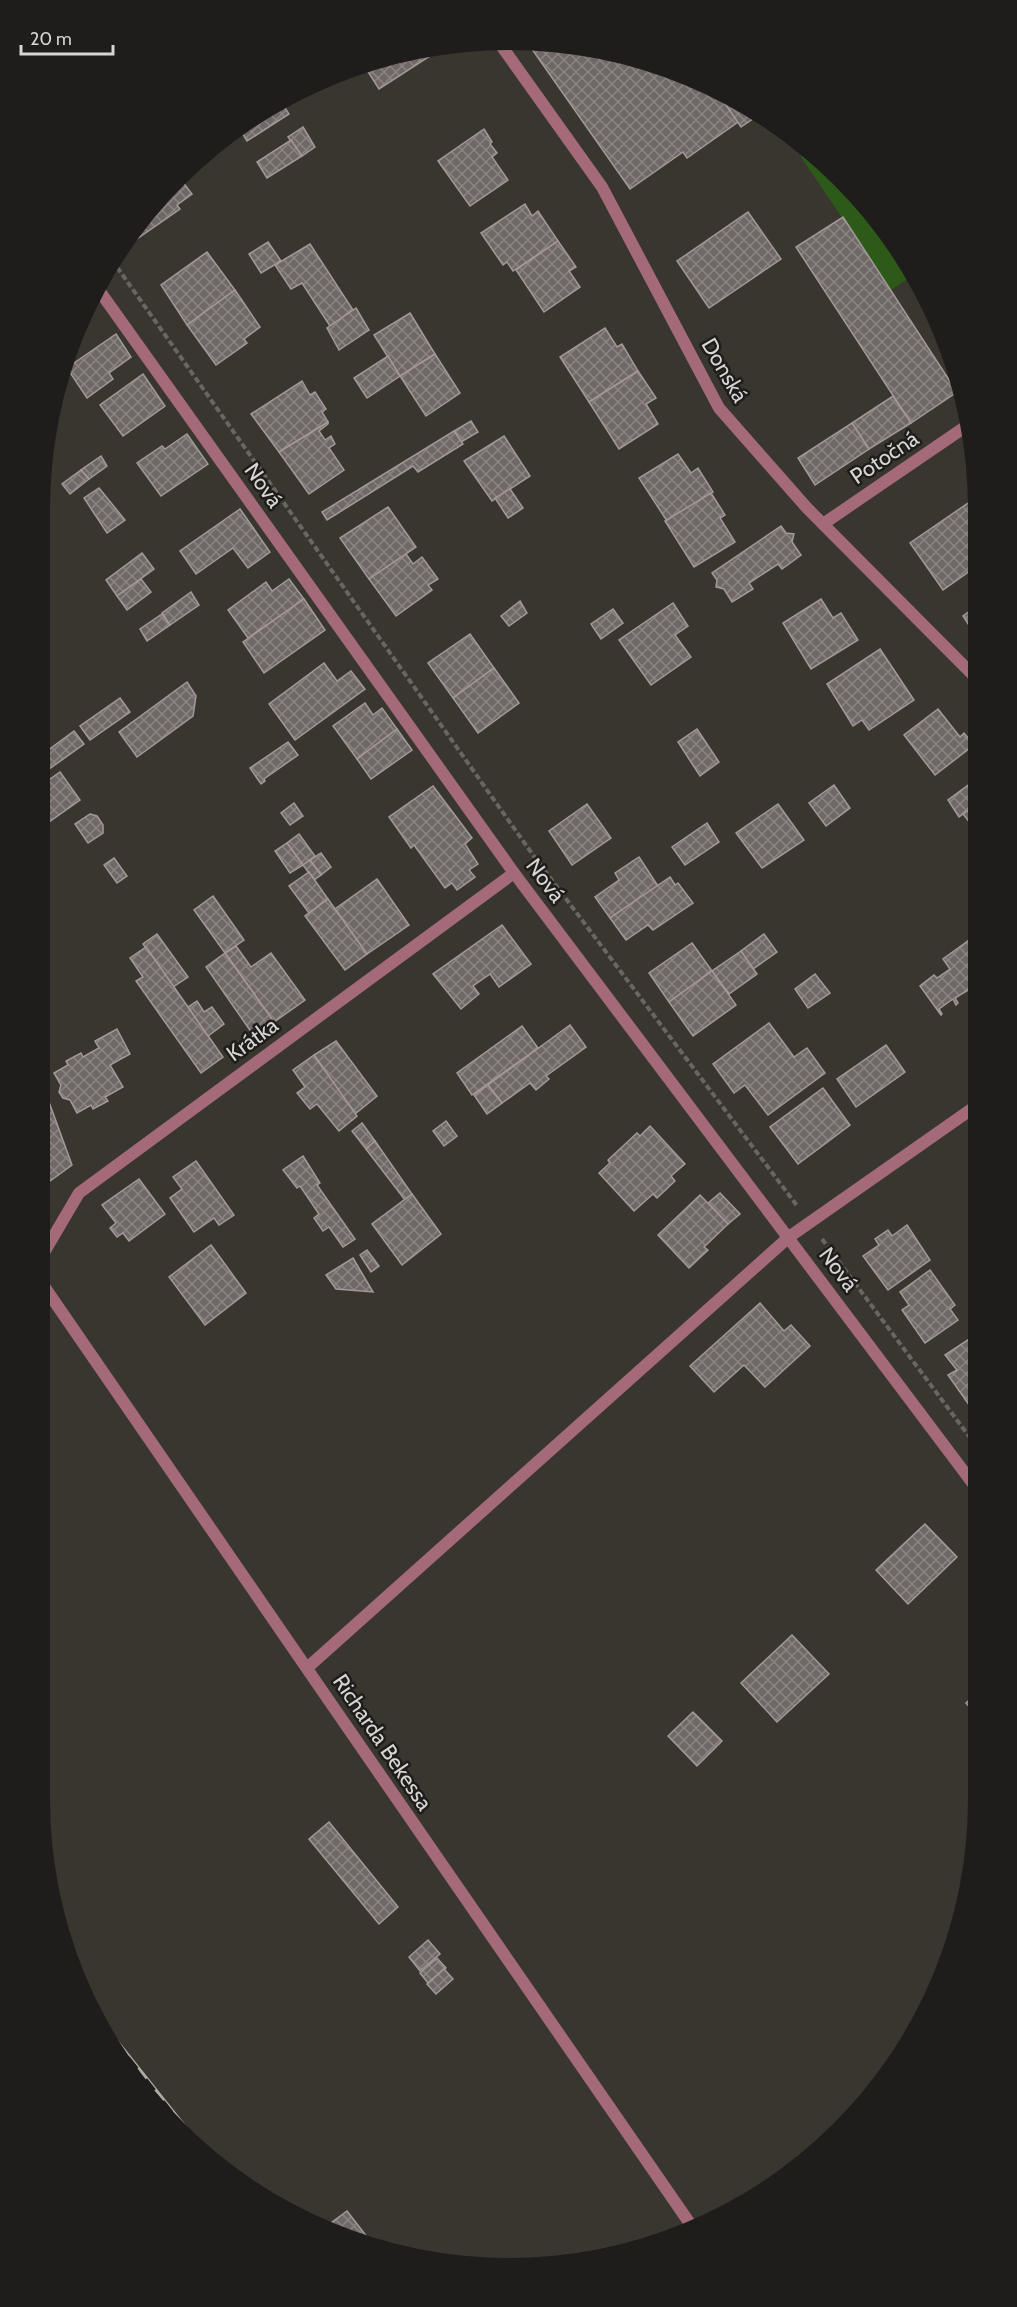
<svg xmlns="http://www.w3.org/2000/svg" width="1017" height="2307" font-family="Cabin,sans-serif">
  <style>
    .pitch { fill: #2e5a19 }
    .building { fill: url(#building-cross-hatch); stroke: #a29998; stroke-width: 1.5 }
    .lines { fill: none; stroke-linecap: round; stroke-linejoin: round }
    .path { stroke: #696661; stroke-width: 4; stroke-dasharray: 6 3; stroke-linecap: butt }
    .street { stroke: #a46a7a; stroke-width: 12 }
    .rail-casing { stroke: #aeaba7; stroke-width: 7 }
    .rail { stroke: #1f1d1b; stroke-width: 4.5; stroke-dasharray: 14; stroke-linecap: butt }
    .labels { text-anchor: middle; stroke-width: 5; stroke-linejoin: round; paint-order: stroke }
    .street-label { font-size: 22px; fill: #d8d6d2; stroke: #1f1d1b }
  </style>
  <defs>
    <pattern id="building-cross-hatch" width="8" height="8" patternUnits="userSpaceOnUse" patternTransform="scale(1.5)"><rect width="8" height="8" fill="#706867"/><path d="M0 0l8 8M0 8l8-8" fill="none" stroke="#8a8483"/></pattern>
  </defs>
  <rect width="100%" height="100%" fill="#393630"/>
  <!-- pitch -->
  <polygon class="pitch" points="809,151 881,222 912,276 891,290 801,157"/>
  <!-- building -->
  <g class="building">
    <polygon points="527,42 570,43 660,64 720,96 738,122 687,158 683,152 630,189"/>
    <polygon points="426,49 430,56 379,89 363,64 387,55"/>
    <polygon points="720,96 757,116 741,127"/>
    <polygon points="280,100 289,114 247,141 238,126"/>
    <polygon points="303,127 315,147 302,156 288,137"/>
    <polygon points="484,129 492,142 490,144 497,153 492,157 508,180 470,206 438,161"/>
    <polygon points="291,140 302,156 267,178 257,162"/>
    <polygon points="179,177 192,194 177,205 180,209 131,243 127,238 156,199"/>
    <polygon points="525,204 532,216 538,211 558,241 513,271 507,262 503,265 481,233"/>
    <polygon points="748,212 781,259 709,308 677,261"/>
    <polygon points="843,217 957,392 911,423 796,247"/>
    <polygon points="558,241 576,267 569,271 580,287 544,312 516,270"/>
    <polygon points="268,242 281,261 261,273 249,254"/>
    <polygon points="310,244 353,310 330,326 302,283 291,289 275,265"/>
    <polygon points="207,252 235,290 187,325 161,285"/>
    <polygon points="235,290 260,327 244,339 247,343 216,365 187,325"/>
    <polygon points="356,308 369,330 339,350 327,328"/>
    <polygon points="410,313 435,354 400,376 374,335"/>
    <polygon points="605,328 617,347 622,344 638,371 589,402 560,357"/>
    <polygon points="116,334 131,357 109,373 113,379 87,398 67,368"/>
    <polygon points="435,354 460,393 426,416 400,376"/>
    <polygon points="388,356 400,376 367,398 354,378"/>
    <polygon points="638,371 656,398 646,404 658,424 619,449 589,402"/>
    <polygon points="143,374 165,406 123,436 100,405"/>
    <polygon points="302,381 310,395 315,392 326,409 322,412 328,422 279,452 251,414"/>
    <polygon points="893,396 911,423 869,449 852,423"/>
    <polygon points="471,421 478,432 461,442 454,431"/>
    <polygon points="328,422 328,424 319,431 325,440 331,436 335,444 329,448 344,470 309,494 279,452"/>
    <polygon points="852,423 869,449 815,485 798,458"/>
    <polygon points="454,431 463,444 418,472 413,466 327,520 322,512"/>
    <polygon points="187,434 208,464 161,496 137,463 162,446 165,449"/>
    <polygon points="504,436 530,476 492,501 464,461"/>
    <polygon points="678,454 691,473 698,468 713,492 667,521 639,478"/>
    <polygon points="101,456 107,466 89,479 81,470"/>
    <polygon points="81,470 89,479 70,494 62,484"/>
    <polygon points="99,488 125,520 107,533 84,498"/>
    <polygon points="510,489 523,508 508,518 495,498"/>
    <polygon points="711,493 725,515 720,518 735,542 694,567 665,521"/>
    <polygon points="974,499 974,568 943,590 910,543"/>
    <polygon points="388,507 416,547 369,579 340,538"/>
    <polygon points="240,509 270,552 248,568 233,548 196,574 180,551"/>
    <polygon points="781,526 786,533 794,534 792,542 801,555 782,569 778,564 749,583 753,589 732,602 724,589 716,587 717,580 712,573"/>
    <polygon points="142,553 154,569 117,596 106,580"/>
    <polygon points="406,554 413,564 422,557 438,579 428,585 432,590 396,616 369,579"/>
    <polygon points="141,579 151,592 127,610 117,596"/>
    <polygon points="289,579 304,599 248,638 228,610 266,582 272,591"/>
    <polygon points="191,592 199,605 170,625 162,613"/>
    <polygon points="304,599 325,630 264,673 243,642"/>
    <polygon points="821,599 833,618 841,613 858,640 811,669 783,623"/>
    <polygon points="520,601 527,613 509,626 501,616"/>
    <polygon points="673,603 688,626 675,635 691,657 651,685 619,640"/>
    <polygon points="974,608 974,633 963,616"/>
    <polygon points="613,609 623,623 601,639 591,624"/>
    <polygon points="162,614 170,625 147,641 140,629"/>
    <polygon points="470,634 494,668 453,698 428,663"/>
    <polygon points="880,649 914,700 869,730 862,720 853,726 827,684"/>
    <polygon points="324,663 337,681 351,671 365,689 295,740 269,704"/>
    <polygon points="494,668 519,703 478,733 453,698"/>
    <polygon points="187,682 196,696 193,716 137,757 119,732"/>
    <polygon points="120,698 130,712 90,740 80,726"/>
    <polygon points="365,703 373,715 382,708 397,729 357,759 333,726"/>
    <polygon points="938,709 960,737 964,733 974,745 935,775 904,735"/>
    <polygon points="397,729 412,750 371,779 357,759"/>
    <polygon points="697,729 719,762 700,776 678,742"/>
    <polygon points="74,731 84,744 45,772 39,764 39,757"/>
    <polygon points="288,742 298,755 264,779 265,781 261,784 250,768"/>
    <polygon points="60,772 80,800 39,829 39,787"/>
    <polygon points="975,780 975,805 959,817 948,800"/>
    <polygon points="834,785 850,808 826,826 809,803"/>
    <polygon points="433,786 472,838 465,844 478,864 469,870 475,877 457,890 452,883 445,888 414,845 411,848 389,817"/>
    <polygon points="294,803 303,816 290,825 281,813"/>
    <polygon points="587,804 611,838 572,865 549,831"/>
    <polygon points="778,804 804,840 762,868 736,833"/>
    <polygon points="975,805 975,829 963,814"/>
    <polygon points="90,814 97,816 103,825 103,833 88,843 75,824"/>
    <polygon points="707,823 719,842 685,865 672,847"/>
    <polygon points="299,834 315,856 303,865 287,843"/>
    <polygon points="287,843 303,865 290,873 275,851"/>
    <polygon points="321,853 331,867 321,875 310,860"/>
    <polygon points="639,857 658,886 610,918 595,897 619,880 615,873"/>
    <polygon points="114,858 127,876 117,883 104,865"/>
    <polygon points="310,860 321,875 314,880 303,865"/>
    <polygon points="309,872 328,899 309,913 289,886"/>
    <polygon points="670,877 675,885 678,883 693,903 653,930 648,925 626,940 610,918"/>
    <polygon points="377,879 409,925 367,954 335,909"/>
    <polygon points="213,896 244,940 225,953 194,910"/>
    <polygon points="328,899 367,954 345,970 305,916"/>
    <polygon points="502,925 531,964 499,987 490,974 473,986 479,994 461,1009 433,974"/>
    <polygon points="157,934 188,977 173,987 143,944"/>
    <polygon points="764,934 777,952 753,969 741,951"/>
    <polygon points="972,938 975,942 976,999 974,1000 968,990 955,998 958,1003 956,1005 953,999 939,1009 942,1014 941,1015 920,986 934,975 937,978 950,969 943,959"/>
    <polygon points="692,943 712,971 669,1002 649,973"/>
    <polygon points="236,946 251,967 271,953 305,1000 274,1022 225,953"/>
    <polygon points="146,947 223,1057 201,1073 136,981 143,977 130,958"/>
    <polygon points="741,951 757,974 729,994 712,971"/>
    <polygon points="225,953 274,1022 254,1036 206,967"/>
    <polygon points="712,971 736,1005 693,1036 669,1002"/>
    <polygon points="815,974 830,993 808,1008 795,989"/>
    <polygon points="197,1001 204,1012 212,1007 224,1024 208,1036 188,1007"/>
    <polygon points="769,1023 794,1057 807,1048 825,1073 768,1115 745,1085 734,1093 713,1064"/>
    <polygon points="570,1025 586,1047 546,1076 549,1079 536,1090 530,1083 502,1103 488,1085"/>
    <polygon points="522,1026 538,1048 472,1095 457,1073"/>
    <polygon points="117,1029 130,1054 110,1065 123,1087 105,1097 108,1101 93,1109 91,1105 77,1113 70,1100 63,1098 59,1092 61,1085 54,1073 68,1065 66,1061 81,1053 83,1057 99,1048 95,1041"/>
    <polygon points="336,1041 377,1096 355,1114 314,1055"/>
    <polygon points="886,1045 905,1072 856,1107 837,1079"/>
    <polygon points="314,1055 357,1116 339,1131 317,1104 310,1109 297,1093 305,1087 293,1070"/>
    <polygon points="488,1085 502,1103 487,1114 474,1095"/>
    <polygon points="823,1088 850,1125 798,1164 770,1127"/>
    <polygon points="49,1102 72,1165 39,1189 39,1106"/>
    <polygon points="446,1121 457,1136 444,1146 433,1131"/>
    <polygon points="362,1123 375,1141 366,1149 352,1131"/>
    <polygon points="650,1126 685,1164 671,1176 675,1181 657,1198 653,1194 634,1211 599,1173 610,1163 608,1160 637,1133 640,1136"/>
    <polygon points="375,1141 412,1194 405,1200 366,1149"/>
    <polygon points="303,1156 320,1183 317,1185 355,1239 343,1247 329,1227 323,1231 314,1218 319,1214 300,1186 297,1188 283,1170"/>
    <polygon points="196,1161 234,1215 219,1225 214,1218 194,1232 170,1198 182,1189 173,1177"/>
    <polygon points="139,1179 165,1214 129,1241 123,1233 117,1237 110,1228 116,1223 102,1205"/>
    <polygon points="720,1193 740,1214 728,1224 708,1203"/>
    <polygon points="412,1194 441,1234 402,1265 372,1224"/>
    <polygon points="700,1195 728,1224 704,1247 708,1250 689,1268 658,1235"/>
    <polygon points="907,1225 930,1260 888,1290 863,1256 879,1245 875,1239 888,1230 892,1236"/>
    <polygon points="211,1245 246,1293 205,1325 169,1277"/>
    <polygon points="367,1250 379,1266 371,1272 360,1255"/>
    <polygon points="353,1258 373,1292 336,1289 326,1275"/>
    <polygon points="930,1270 955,1305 950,1309 958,1320 925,1343 902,1310 909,1305 900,1292"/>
    <polygon points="760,1303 784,1331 791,1325 810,1346 765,1387 744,1365 714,1392 690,1366"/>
    <polygon points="977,1334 977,1406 972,1409 948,1375 957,1370 945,1355"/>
    <polygon points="925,1524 957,1557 908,1604 876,1570"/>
    <polygon points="792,1635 829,1674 777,1722 741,1683"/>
    <polygon points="978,1692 978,1726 972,1720 977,1715 966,1703"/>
    <polygon points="693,1712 722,1741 697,1766 668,1736"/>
    <polygon points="329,1822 398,1907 379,1924 309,1839"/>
    <polygon points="428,1940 440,1954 420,1971 409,1957"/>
    <polygon points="437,1958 446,1968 428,1983 420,1973"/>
    <polygon points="444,1969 453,1979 436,1994 427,1984"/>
    <polygon points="347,2211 371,2242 328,2225"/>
  </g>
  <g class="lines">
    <!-- path -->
    <g class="path">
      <polyline points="112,260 533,855 798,1207"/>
      <polyline points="822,1239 977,1447"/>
    </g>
    <!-- street -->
    <g class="street">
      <polyline points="498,41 602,187 719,408 807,508 975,677"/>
      <polyline points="96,286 514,873 977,1489"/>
      <polyline points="823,524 968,425"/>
      <polyline points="39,1261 79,1193 514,873"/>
      <path d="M 39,1279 C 257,1595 474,1913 693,2228"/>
      <polyline points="307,1668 789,1237 976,1106"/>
    </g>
    <defs>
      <polyline id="rail" points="93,2014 190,2136"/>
    </defs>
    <!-- rail casing -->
    <use href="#rail" class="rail-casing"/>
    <!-- rail -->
    <use href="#rail" class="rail"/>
  </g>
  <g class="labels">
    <!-- street labels -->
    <g class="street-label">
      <text transform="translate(725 370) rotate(60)" y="8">Donská</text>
      <text transform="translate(884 457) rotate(-34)" y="8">Potočná</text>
      <text transform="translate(264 485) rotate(55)" y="8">Nová</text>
      <text transform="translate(546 880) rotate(53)" y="8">Nová</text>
      <text transform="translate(252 1039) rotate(-36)" y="8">Krátka</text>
      <text transform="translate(839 1269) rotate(53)" y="8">Nová</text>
      <text transform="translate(383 1742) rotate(56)" y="8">Richarda Bekessa</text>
    </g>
  </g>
  <!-- crop -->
  <path d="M0 0H1017V2307H0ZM509 50H509A459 459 0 0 1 968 509V1799A459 459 0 0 1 509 2258H509A459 459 0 0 1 50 1799V509A459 459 0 0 1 509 50Z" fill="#1f1d1b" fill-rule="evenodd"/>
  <!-- scale -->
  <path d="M21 45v9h92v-9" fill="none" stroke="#d8d6d2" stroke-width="3"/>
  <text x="30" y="45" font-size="18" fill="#d8d6d2" stroke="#1f1d1b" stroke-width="4.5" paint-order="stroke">20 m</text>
</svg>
